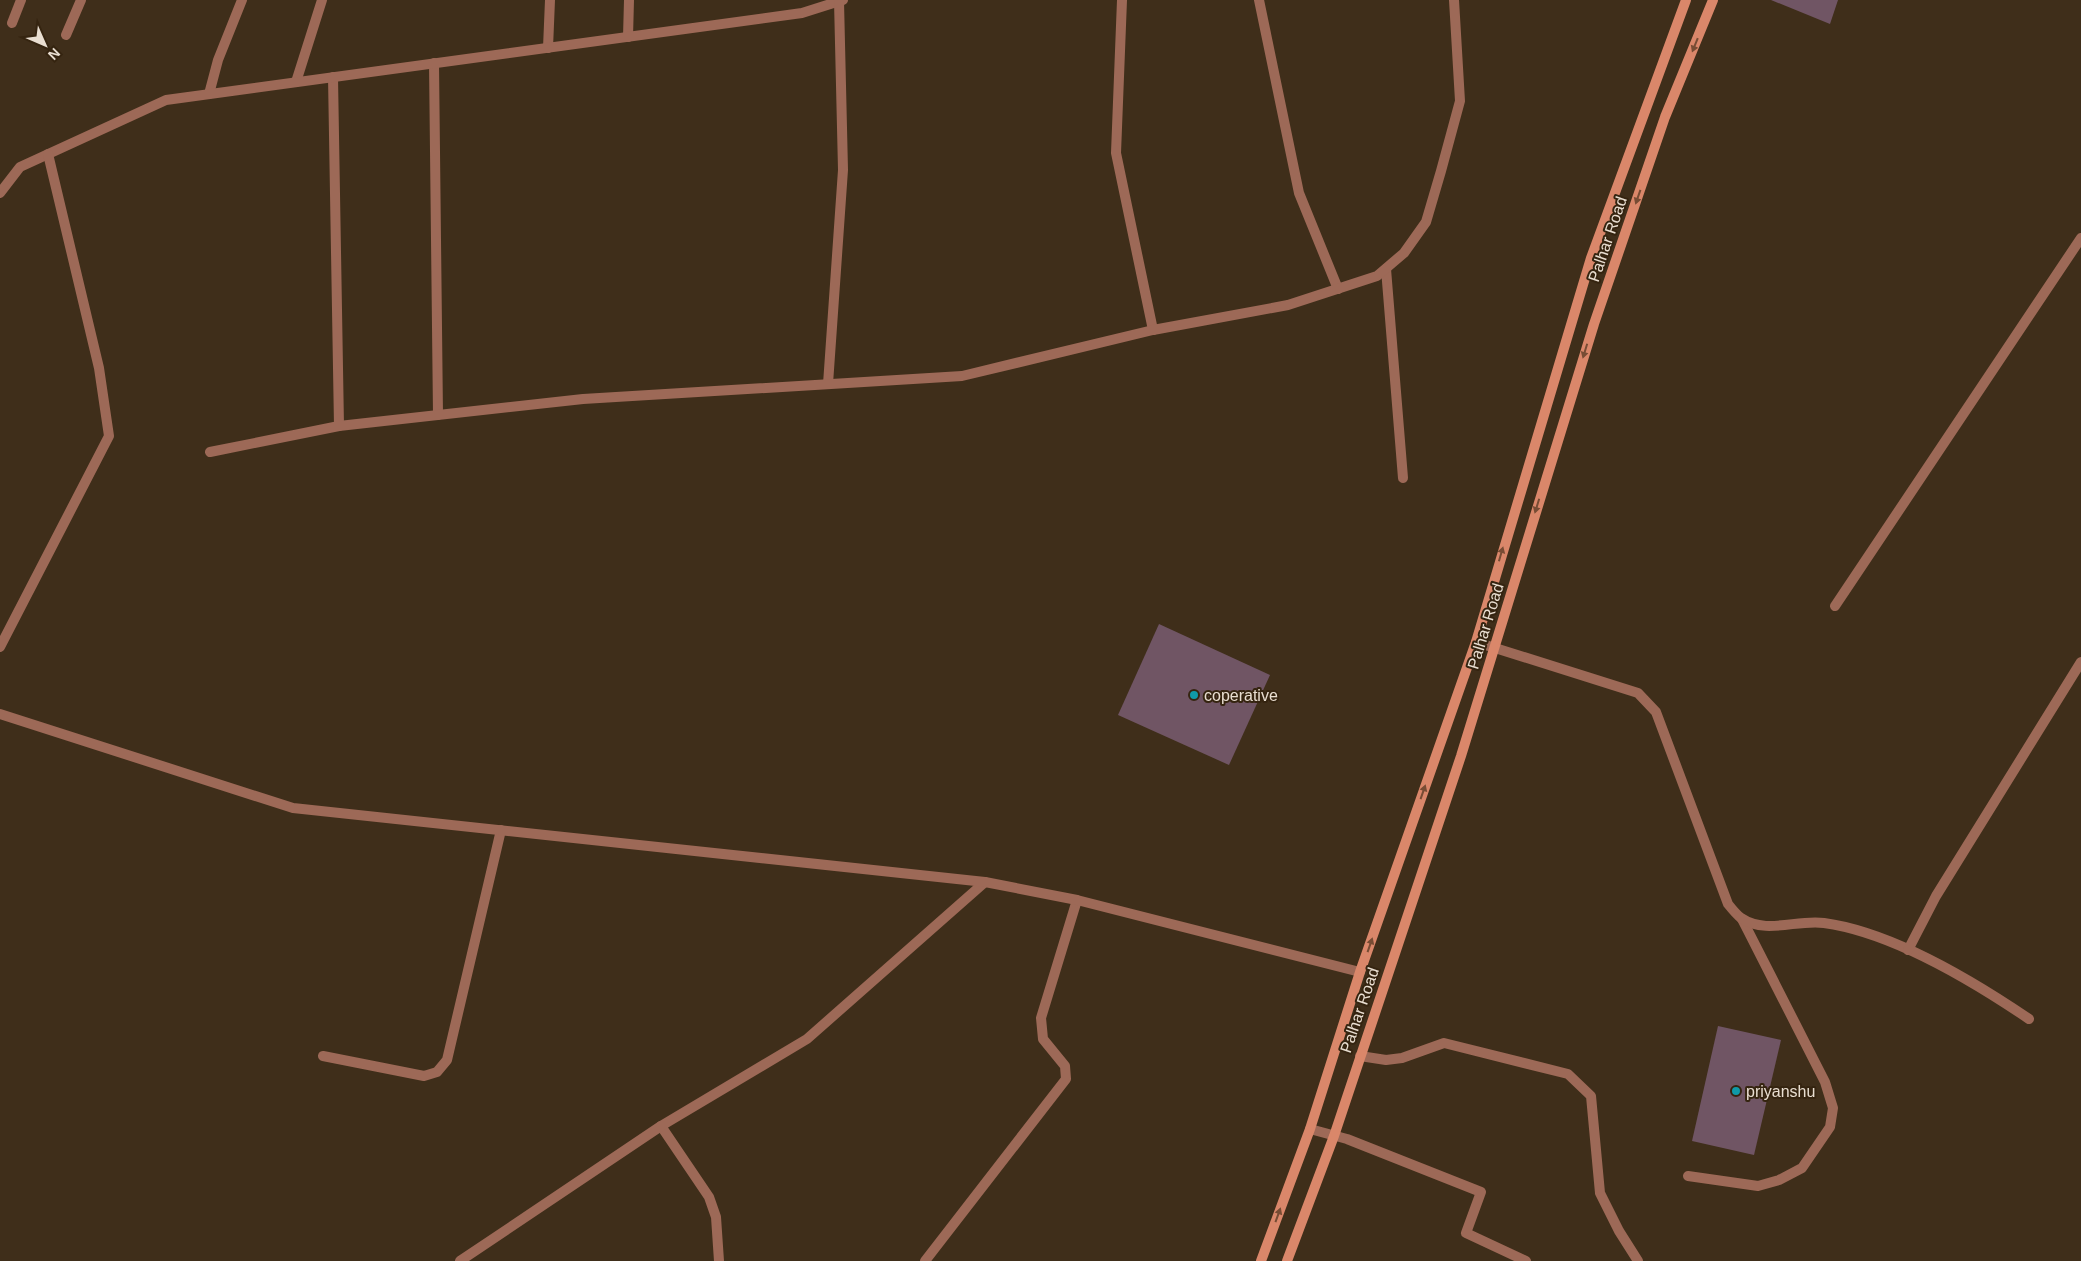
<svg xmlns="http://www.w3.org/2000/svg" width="2081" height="1261" font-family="Arial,sans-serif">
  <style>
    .building { fill: #705564 }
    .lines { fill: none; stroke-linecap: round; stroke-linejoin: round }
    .service { stroke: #9d6957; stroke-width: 10 }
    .minor { stroke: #9d6957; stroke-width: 10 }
    .tertiary { stroke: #9d6957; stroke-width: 10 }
    .secondary { stroke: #da876a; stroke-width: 10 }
    .oneway { fill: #774c34 }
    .culture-dot { fill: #0f9aa8; stroke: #352410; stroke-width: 2 }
    .labels { text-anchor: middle; stroke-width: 4; stroke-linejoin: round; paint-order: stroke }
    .street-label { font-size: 16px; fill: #e9ded1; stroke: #352410 }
    .poi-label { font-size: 16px; fill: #e9ded1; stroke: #352410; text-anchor: start }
  </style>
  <rect width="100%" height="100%" fill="#3f2e1a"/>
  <!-- building -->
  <g class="building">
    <polygon points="1771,0 1838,0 1830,24"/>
    <polygon points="1159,624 1270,675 1229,765 1118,715"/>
    <polygon points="1718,1026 1781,1040 1754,1155 1692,1141"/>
  </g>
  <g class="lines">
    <!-- service -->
    <polyline class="service" points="1688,1176 1758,1186 1779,1180 1802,1168 1830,1127 1833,1108 1825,1082 1742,919"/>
    <!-- minor -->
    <g class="minor">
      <polyline points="1122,0 1116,153 1153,330"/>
      <polyline points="1259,0 1299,193 1338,289"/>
      <polyline points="12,23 21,0"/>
      <polyline points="66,35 81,0"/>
      <polyline points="628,37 629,0"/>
      <polyline points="548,48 550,0"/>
      <polyline points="434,63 438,415"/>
      <polyline points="333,77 339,426"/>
      <polyline points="296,82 322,0"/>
      <polyline points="209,94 218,60 242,0"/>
      <polyline points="0,193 20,167 166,100 802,13 843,0"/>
      <polyline points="1386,269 1403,478"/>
      <polyline points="828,384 843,170 839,1"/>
      <polyline points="210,452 339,426 583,399 962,376 1153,330 1288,305 1377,276 1404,253 1426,222 1441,171 1460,101 1454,0"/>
      <polyline points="1835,606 2081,238"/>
      <path d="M 1476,642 L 1638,693 L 1656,712 L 1728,904 C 1732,909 1737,915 1741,918 C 1766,935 1797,919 1824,923 C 1891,932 1973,981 2029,1019"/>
      <polyline points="0,647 109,436 99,368 48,154"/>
      <polyline points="1908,950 1936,896 2081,662"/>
      <polyline points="323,1056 424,1076 437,1072 447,1060 501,830"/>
      <polyline points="1360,1056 1386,1060 1402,1058 1444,1043 1568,1074 1591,1096 1600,1193 1619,1231 1638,1261"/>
      <polyline points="661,1126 709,1197 716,1217 719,1261"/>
      <polyline points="1310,1129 1347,1139 1481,1192 1466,1233 1526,1261"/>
      <polyline points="460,1261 661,1126 807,1039 985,882"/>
      <polyline points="925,1261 1066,1079 1065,1066 1043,1039 1041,1018 1077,900"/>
    </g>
    <!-- tertiary -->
    <polyline class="tertiary" points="0,714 293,808 985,882 1077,900 1360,972"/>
    <!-- secondary -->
    <g class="secondary">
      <polyline points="1261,1261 1310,1129 1360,972 1476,642 1591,258 1686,0"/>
      <polyline points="1287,1261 1334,1136 1461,756 1594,324 1665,117 1713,0"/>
    </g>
  </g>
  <!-- one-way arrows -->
  <defs><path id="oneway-solid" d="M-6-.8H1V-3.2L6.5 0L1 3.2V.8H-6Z" transform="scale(1.25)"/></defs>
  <g class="oneway">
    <use href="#oneway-solid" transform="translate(1695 45) rotate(112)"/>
    <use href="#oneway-solid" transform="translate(1638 197) rotate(109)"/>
    <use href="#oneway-solid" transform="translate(1585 351) rotate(107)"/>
    <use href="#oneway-solid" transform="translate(1537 506) rotate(107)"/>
    <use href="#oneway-solid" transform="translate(1501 554) rotate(-74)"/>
    <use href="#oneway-solid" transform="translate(1423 792) rotate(-71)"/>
    <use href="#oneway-solid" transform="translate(1370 945) rotate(-71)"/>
    <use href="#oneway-solid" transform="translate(1278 1215) rotate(-70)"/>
  </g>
  <!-- markers -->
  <g class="culture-dot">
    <circle cx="1194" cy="695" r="5"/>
    <circle cx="1736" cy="1091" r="5"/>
  </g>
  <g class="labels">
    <!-- street labels -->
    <g class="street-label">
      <text transform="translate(1607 239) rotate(-71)" y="6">Palhar Road</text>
      <text transform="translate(1485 626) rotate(-73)" y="6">Palhar Road</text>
      <text transform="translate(1359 1010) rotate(-71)" y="6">Palhar Road</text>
    </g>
    <!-- poi labels -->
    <g class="poi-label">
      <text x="1204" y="701">coperative</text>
      <text x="1746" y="1097">priyanshu</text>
    </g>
  </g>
  <!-- north arrow -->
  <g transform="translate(45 45) rotate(135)" stroke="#352410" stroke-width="4" paint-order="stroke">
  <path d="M0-4L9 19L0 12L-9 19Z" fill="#e9ded1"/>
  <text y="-8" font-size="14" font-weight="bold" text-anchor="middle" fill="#e9ded1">N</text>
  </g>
</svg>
